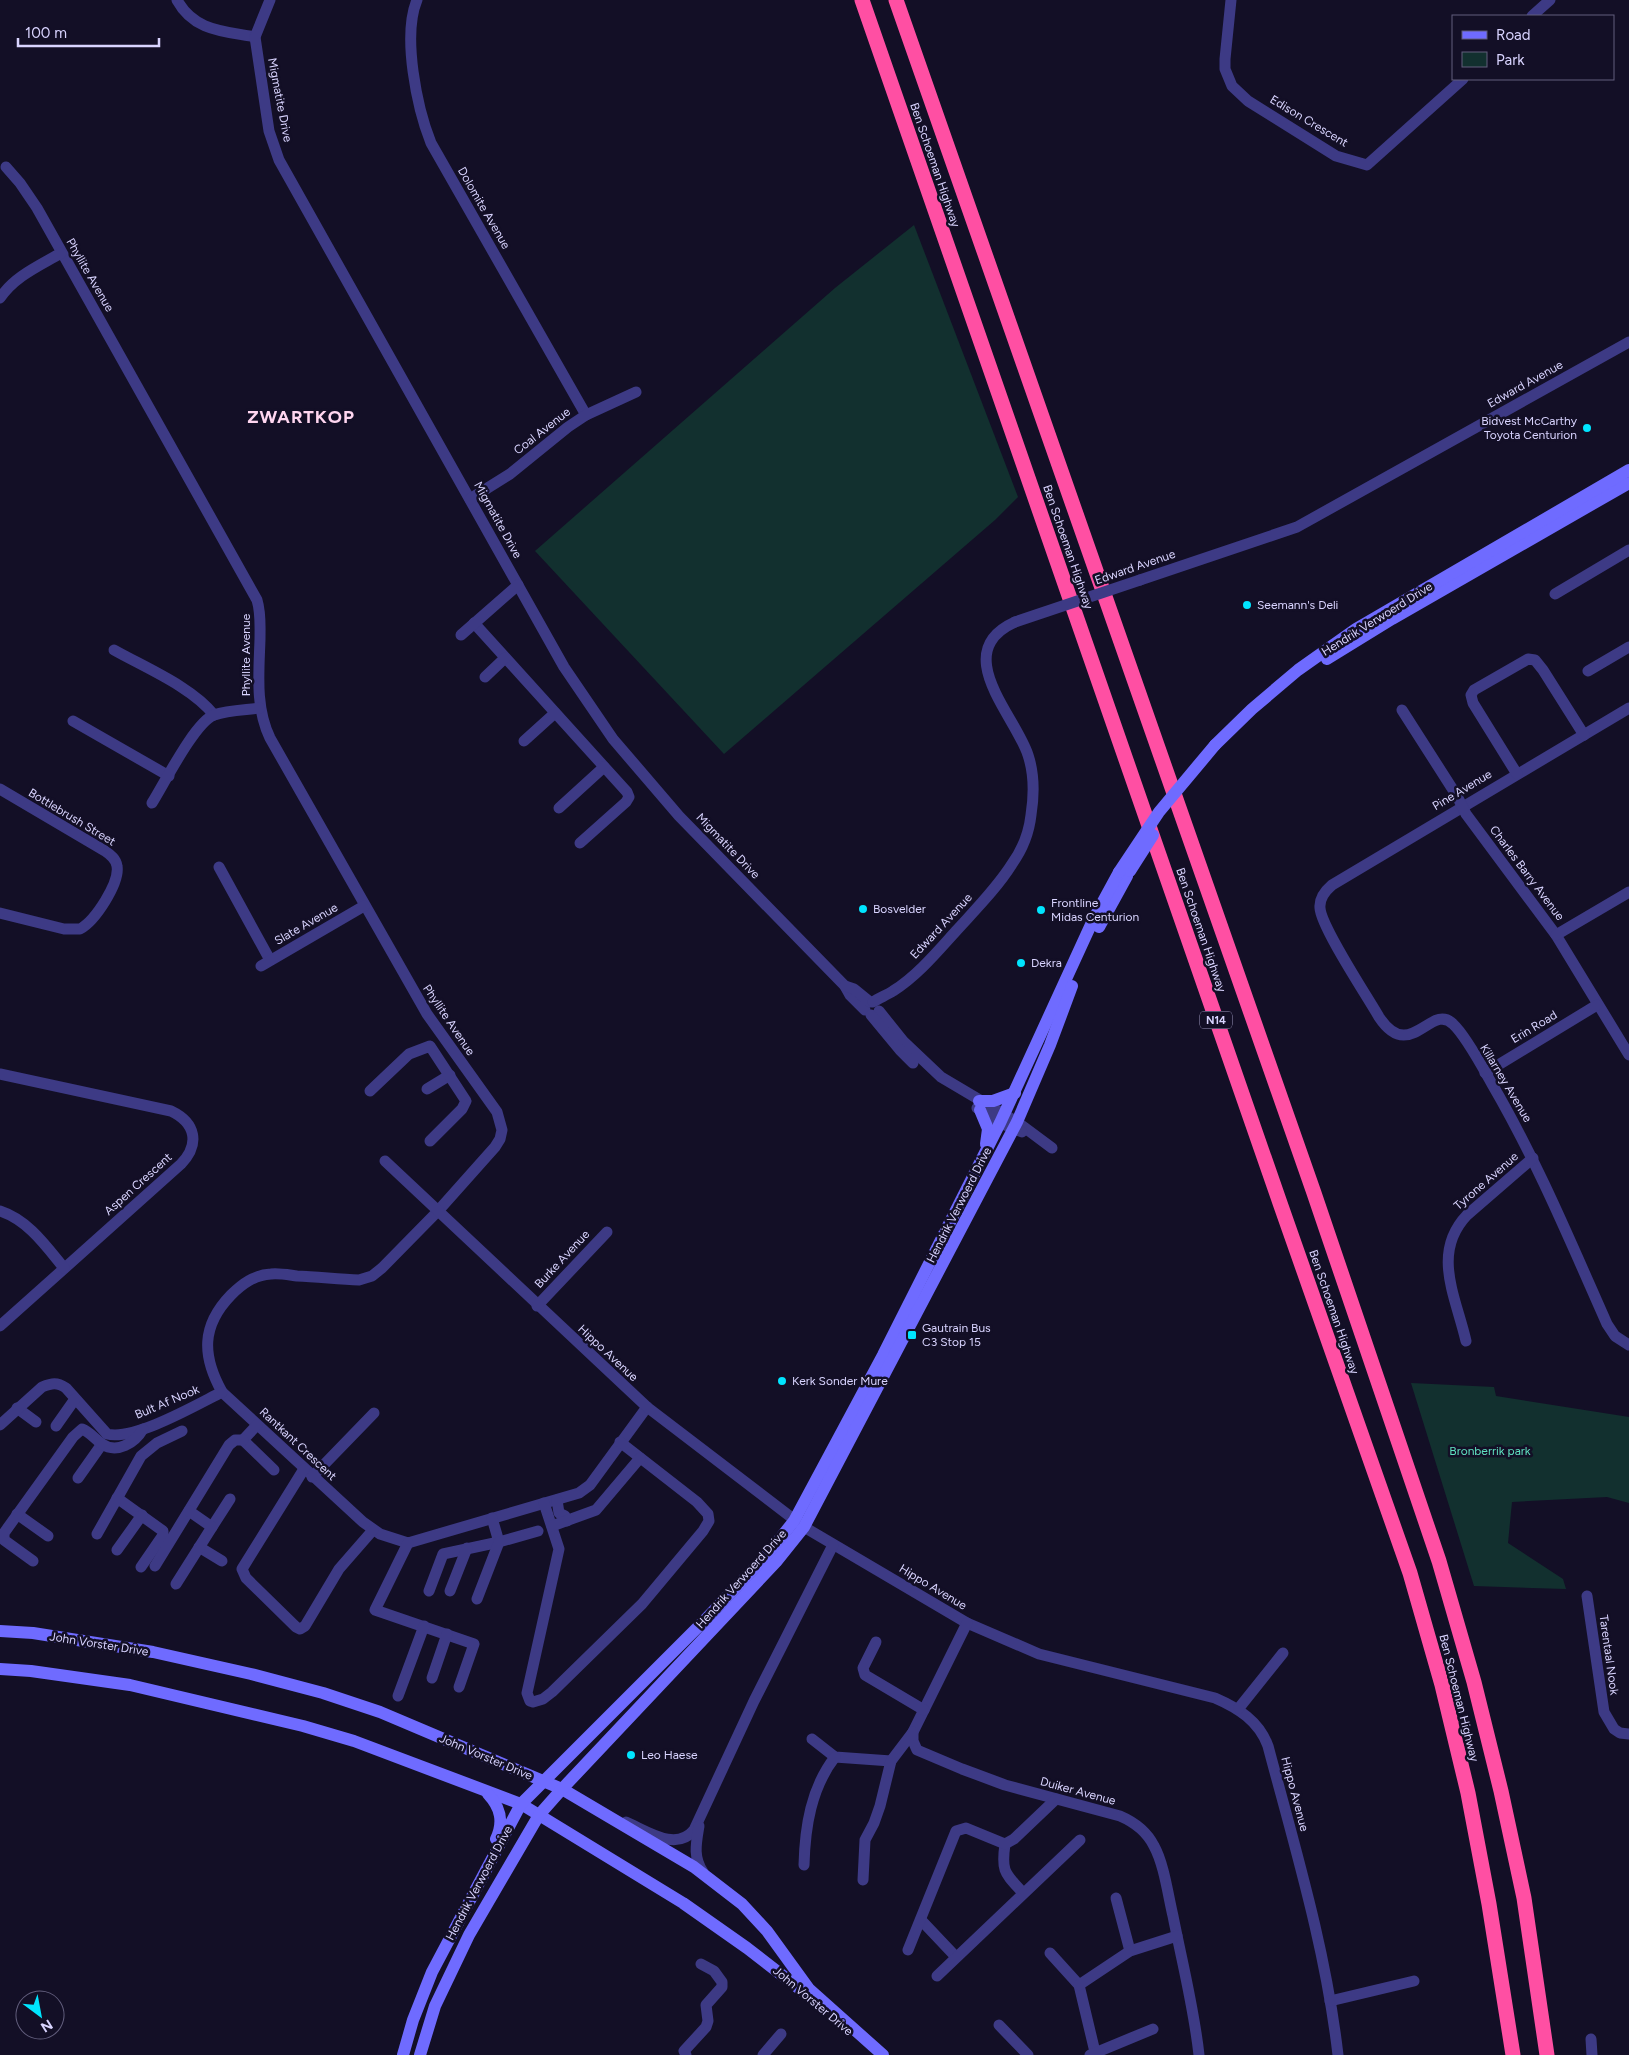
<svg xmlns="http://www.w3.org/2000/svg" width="1629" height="2055" font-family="Figtree,sans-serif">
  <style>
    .green { fill: #12302f }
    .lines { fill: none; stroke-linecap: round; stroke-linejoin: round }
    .street { stroke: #3d3a85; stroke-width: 11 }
    .secondary { stroke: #6f6bff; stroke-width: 12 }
    .highway { stroke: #ff4fa3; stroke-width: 15 }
    .street-bridge { stroke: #3d3a85; stroke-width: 11 }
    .secondary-bridge { stroke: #6f6bff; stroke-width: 12 }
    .poi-dot { fill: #00e5ff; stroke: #130f26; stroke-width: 2 }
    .labels { text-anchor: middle; stroke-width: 5; stroke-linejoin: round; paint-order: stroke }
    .shield { fill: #130f26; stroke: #9e99be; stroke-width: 1 }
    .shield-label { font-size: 11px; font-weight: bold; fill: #d9d4ff }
    .street-label { font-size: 12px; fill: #d9d4ff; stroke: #130f26 }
    .poi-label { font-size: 12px; fill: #d9d4ff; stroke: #130f26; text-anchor: start }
    .park-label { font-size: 12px; fill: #5fe0c0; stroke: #130f26 }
    .district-label { font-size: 18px; font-weight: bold; letter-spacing: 1px; fill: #ffd6f0; stroke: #130f26 }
  </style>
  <rect width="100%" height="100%" fill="#130f26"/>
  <!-- green -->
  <g class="green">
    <polygon points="914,225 1018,497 995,520 724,754 535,551 835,288"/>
    <polygon points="1411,1383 1494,1387 1496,1396 1629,1417 1629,1503 1607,1497 1512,1502 1508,1543 1563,1579 1566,1589 1474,1586"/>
  </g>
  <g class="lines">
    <!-- street -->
    <g class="street">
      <path d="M 177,0 C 194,31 223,31 255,37"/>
      <polyline points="270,0 255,37 269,131 279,160 564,667 613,739 679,816 845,986 850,995 865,1010"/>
      <path d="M 417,0 C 402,36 417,108 431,143 L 586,415"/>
      <polyline points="1231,0 1225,59 1225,69 1232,86 1248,101 1336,156 1367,165 1463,79"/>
      <polyline points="1532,16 1550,0"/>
      <path d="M 6,167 L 20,183 L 37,208 L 257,600 C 261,613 260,625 260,639 C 259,672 255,707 270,738 L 427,1014 L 497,1112 L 502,1130 L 500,1139 L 495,1147 L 438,1211 L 382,1268 L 372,1276 L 359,1280 C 338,1279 318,1277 297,1276 C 289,1275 279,1273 271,1274 C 254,1275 242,1284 231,1295 C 201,1326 202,1356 222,1392 L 363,1522 L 380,1534 L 408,1543 L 579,1493 L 590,1485 L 647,1407"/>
      <path d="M 0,298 C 15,276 39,266 61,253"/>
      <polyline points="470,499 510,474 568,427 586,415 636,392"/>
      <polyline points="1140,580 1297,527 1629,342"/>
      <polyline points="1555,594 1629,550"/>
      <polyline points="474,623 627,792 629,797 626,802 580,843"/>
      <polyline points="461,635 518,585"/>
      <path d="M 114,650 C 146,668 192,687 214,715"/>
      <polyline points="1588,671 1629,647"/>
      <polyline points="485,677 505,658"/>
      <path d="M 1629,708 L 1332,885 C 1325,891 1319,898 1320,908 C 1321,927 1367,996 1379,1017 C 1410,1064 1431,1002 1453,1024 C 1466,1036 1483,1068 1492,1084 C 1537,1161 1571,1243 1607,1324 L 1615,1336 L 1629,1345"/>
      <polyline points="1402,710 1457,796 1466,814 1556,935 1629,1055"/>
      <polyline points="73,721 169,776"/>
      <polyline points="524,741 555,713"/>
      <polyline points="1517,774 1473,703 1471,695 1474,690 1528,659 1535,660 1543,670 1584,735"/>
      <path d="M 0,789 L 105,851 C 111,855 116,859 117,866 C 120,883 95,921 80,929 L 64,929 L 0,913"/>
      <path d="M 152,803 C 164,784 195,722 214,715 C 228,710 245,710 260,708"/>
      <polyline points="559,808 604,767"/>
      <polyline points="219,867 270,960"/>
      <polyline points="1556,935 1629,892"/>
      <polyline points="261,966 364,906"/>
      <polyline points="845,986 854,989 870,1002"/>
      <path d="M 873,1002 C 879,998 887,995 893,991 C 917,976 937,952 956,931 C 975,910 997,888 1012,864 C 1022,850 1029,833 1031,815 C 1034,796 1034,773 1028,755 C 1015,715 949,652 1015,622"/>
      <polyline points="879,1011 903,1041 941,1077 1017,1122 1052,1148"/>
      <polyline points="871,1015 900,1050 913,1063"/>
      <polyline points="1485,1073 1597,1005"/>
      <path d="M 0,1074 L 171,1111 C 196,1123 200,1144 181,1164 L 0,1326"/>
      <polyline points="427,1089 450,1075"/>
      <polyline points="370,1091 409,1054 430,1046 466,1101 462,1109 430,1141"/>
      <polyline points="977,1108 1000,1123 1022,1132"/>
      <path d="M 385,1161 L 647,1407 L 804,1527 L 967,1623 L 1039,1654 L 1215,1698 C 1238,1708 1259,1721 1268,1746 C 1295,1848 1326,1950 1338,2055"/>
      <path d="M 0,1211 C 28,1220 46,1246 64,1268"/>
      <polyline points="537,1306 607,1232"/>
      <path d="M 1466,1341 C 1456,1297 1431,1253 1467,1215 L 1533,1158"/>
      <polyline points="17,1408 36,1422"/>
      <path d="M 0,1425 L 42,1387 C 52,1383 57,1382 66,1388 L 107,1434 C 134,1441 196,1405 222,1392"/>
      <polyline points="257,1425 243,1440 274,1470"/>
      <polyline points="56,1426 75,1399"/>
      <polyline points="304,1469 242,1569 246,1578 296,1627 300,1629 305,1626 339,1569 373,1530"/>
      <polyline points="312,1477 374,1413"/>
      <polyline points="78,1478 102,1444"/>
      <polyline points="117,1498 163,1531 163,1535 141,1567"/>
      <polyline points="557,1500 559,1513 565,1516 567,1521"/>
      <polyline points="544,1503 559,1549 527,1693 530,1701 533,1702 543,1699 552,1692 642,1604 703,1531 709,1521 708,1514 697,1502 620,1442"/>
      <polyline points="17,1514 48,1536"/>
      <polyline points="552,1526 596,1510 640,1458"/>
      <polyline points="212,1527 230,1499"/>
      <polyline points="97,1534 141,1456 157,1443 182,1431"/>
      <polyline points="408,1543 375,1610 474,1644 459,1687"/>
      <polyline points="199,1547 222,1561"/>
      <polyline points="117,1550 142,1515"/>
      <path d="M 33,1561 L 4,1540 L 4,1533 L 73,1437 L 82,1429 C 90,1432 95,1439 102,1444 C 117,1454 135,1443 143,1429"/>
      <polyline points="155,1566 229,1445 235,1440 243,1440"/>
      <polyline points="176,1584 212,1527 189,1511"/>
      <polyline points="429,1591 443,1554 499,1542 492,1518"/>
      <polyline points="450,1591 467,1548"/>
      <polyline points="1587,1596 1604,1712 1614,1729 1620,1733 1629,1734"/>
      <polyline points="477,1599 499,1542 538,1531"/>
      <path d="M 967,1623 L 913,1732 L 913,1741 L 917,1750 L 962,1769 L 1005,1785 L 1120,1816 C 1134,1822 1147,1832 1154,1846 C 1164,1864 1168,1895 1173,1916 C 1182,1962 1194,2008 1199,2055"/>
      <polyline points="876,1642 863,1668 865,1675 924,1710"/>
      <polyline points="432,1678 447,1634"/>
      <polyline points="398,1696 424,1626"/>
      <polyline points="1239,1708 1283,1653"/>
      <polyline points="812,1739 835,1757 891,1761"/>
      <path d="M 626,1822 C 647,1831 676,1852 694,1830 L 754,1701 L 833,1545"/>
      <path d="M 699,1826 C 696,1844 693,1857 703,1872"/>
      <path d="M 1005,1844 C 1001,1872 1005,1873 1023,1893"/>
      <path d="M 804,1865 C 805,1827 811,1788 835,1757"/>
      <polyline points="863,1880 865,1840 874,1823 880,1806 891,1761 913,1732"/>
      <polyline points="1116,1898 1130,1951"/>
      <polyline points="921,1920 956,1957"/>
      <polyline points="908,1950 956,1831 966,1828 1005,1844 1014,1839 1056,1799"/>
      <polyline points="1050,1953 1079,1985 1095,2052"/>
      <polyline points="937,1976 1080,1840"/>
      <polyline points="1079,1985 1130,1951 1177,1936"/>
      <polyline points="1330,2001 1414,1981"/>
      <polyline points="999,2025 1028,2055"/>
      <polyline points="1591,2039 1592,2055"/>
      <polyline points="686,2055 684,2051 706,2027 708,2021 706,2005 722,1987 722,1982 714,1971 701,1964"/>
      <polyline points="763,2055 781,2034"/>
      <polyline points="1090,2055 1153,2029"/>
    </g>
    <!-- secondary -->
    <g class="secondary">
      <polyline points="1327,659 1392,619 1629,483"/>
      <polyline points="1215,745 1252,709 1298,670 1356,629 1629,470"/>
      <polyline points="1099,927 1127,876"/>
      <polyline points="979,1101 993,1101 1015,1093"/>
      <polyline points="980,1110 988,1129 986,1144"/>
      <polyline points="0,1631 33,1633 153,1652 251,1674 323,1693 380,1712 562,1789 694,1867 742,1904 767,1931 809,1989 883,2055"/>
      <polyline points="0,1669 31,1671 130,1685 303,1726 354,1741 521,1804 683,1903 747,1948 805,1993"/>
      <path d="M 488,1794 C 501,1808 504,1822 496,1839"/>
      <polyline points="403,2055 413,2020 432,1972 521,1804 705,1620 767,1555 794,1521 883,1355 1000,1123 1094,918 1119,872"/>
      <polyline points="420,2055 435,2006 469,1935 539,1815 562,1789 776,1562 804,1527 1017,1122 1050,1045 1072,986"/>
    </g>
    <!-- highway -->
    <g class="highway">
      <polyline points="862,0 1280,1203 1410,1573 1442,1685 1468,1793 1489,1904 1513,2055"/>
      <polyline points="896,0 1314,1193 1439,1561 1474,1682 1501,1791 1524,1898 1547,2055"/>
    </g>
    <!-- street-bridge -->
    <polyline class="street-bridge" points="1015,622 1140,580"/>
    <!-- secondary-bridge -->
    <g class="secondary-bridge">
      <polyline points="1130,871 1153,835"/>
      <polyline points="1119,872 1159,812 1215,745"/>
    </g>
  </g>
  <!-- markers -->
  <g class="poi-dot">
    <circle cx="1587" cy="428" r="5"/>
    <circle cx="1247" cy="605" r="5"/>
    <circle cx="863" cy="909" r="5"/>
    <circle cx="1041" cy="910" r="5"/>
    <circle cx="1021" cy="963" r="5"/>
    <rect x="907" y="1330" width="10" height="10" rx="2.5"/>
    <circle cx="782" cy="1381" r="5"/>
    <circle cx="631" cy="1755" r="5"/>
  </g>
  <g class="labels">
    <!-- shield labels -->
    <rect class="shield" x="1200" y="1011.5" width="32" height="17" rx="4"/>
    <g class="shield-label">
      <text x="1216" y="1024">N14</text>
    </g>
    <!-- street labels -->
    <g class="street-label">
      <text transform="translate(280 100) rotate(79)" y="4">Migmatite Drive</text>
      <text transform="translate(1309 121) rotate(31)" y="4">Edison Crescent</text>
      <text transform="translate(935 165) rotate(71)" y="4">Ben Schoeman Highway</text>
      <text transform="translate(484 208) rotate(60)" y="4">Dolomite Avenue</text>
      <text transform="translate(90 275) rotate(60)" y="4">Phyllite Avenue</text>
      <text transform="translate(1525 384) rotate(-29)" y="4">Edward Avenue</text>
      <text transform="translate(542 431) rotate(-38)" y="4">Coal Avenue</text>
      <text transform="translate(498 520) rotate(61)" y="4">Migmatite Drive</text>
      <text transform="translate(1068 547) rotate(71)" y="4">Ben Schoeman Highway</text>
      <text transform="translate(1135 567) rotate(-19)" y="4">Edward Avenue</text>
      <text transform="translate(1377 619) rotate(-32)" y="4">Hendrik Verwoerd Drive</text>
      <text transform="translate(246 655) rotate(-90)" y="4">Phyllite Avenue</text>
      <text transform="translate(1462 790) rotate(-31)" y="4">Pine Avenue</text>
      <text transform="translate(72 817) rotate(31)" y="4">Bottlebrush Street</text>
      <text transform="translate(728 846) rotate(46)" y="4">Migmatite Drive</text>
      <text transform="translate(1527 873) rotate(53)" y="4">Charles Barry Avenue</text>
      <text transform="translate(306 924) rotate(-30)" y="4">Slate Avenue</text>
      <text transform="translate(941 926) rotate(-47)" y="4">Edward Avenue</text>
      <text transform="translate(1201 930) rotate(71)" y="4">Ben Schoeman Highway</text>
      <text transform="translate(449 1020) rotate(56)" y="4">Phyllite Avenue</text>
      <text transform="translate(1534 1027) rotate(-31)" y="4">Erin Road</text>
      <text transform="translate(1506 1083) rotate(59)" y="4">Killarney Avenue</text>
      <text transform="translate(1486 1181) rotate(-41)" y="4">Tyrone Avenue</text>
      <text transform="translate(138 1184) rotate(-42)" y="4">Aspen Crescent</text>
      <text transform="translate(959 1205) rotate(-63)" y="4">Hendrik Verwoerd Drive</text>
      <text transform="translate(562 1259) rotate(-47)" y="4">Burke Avenue</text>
      <text transform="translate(1334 1312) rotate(71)" y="4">Ben Schoeman Highway</text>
      <text transform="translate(608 1353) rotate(43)" y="4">Hippo Avenue</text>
      <text transform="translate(167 1402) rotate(-23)" y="4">Bult Af Nook</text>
      <text transform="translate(298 1444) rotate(43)" y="4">Rantkant Crescent</text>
      <text transform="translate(741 1579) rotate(-48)" y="4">Hendrik Verwoerd Drive</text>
      <text transform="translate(933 1587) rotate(31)" y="4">Hippo Avenue</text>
      <text transform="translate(99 1644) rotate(9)" y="4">John Vorster Drive</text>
      <text transform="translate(1609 1655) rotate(82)" y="4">Tarentaal Nook</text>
      <text transform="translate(1459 1698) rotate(76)" y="4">Ben Schoeman Highway</text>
      <text transform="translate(486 1757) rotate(23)" y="4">John Vorster Drive</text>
      <text transform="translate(1078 1791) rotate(15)" y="4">Duiker Avenue</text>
      <text transform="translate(1295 1794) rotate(75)" y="4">Hippo Avenue</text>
      <text transform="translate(479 1883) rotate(-62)" y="4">Hendrik Verwoerd Drive</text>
      <text transform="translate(813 2001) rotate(40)" y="4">John Vorster Drive</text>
    </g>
    <!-- poi labels -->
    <g class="poi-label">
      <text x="1577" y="425" text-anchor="end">Bidvest McCarthy<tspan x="1577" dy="14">Toyota Centurion</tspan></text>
      <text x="1257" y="609">Seemann's Deli</text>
      <text x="1051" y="907">Frontline<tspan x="1051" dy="14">Midas Centurion</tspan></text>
      <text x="873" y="913">Bosvelder</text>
      <text x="1031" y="967">Dekra</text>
      <text x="922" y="1332">Gautrain Bus<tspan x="922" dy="14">C3 Stop 15</tspan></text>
      <text x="792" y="1385">Kerk Sonder Mure</text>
      <text x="641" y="1759">Leo Haese</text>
    </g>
    <!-- park labels -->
    <g class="park-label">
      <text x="1490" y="1455">Bronberrik park</text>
    </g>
    <!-- district labels -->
    <g class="district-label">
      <text x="301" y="423">ZWARTKOP</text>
    </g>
  </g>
  <!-- legend -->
  <rect x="1452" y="15" width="162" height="65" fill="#130f26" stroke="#625e7d"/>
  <rect x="1462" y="31" width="25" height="8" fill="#6f6bff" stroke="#625e7d"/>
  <text x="1496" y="40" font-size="15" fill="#d9d4ff">Road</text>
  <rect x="1462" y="52" width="25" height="15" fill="#12302f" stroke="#625e7d"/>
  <text x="1496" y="65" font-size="15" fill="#d9d4ff">Park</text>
  <!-- north arrow -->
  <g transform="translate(40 2015) rotate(148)"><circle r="24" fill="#130f26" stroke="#625e7d"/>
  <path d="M0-4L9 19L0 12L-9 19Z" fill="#00e5ff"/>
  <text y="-8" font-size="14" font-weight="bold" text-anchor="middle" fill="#d9d4ff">N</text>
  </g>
  <!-- scale -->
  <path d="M18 38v8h141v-8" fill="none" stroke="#d9d4ff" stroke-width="2.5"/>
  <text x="25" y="38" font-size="15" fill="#d9d4ff" stroke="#130f26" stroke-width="4" paint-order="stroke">100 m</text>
</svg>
